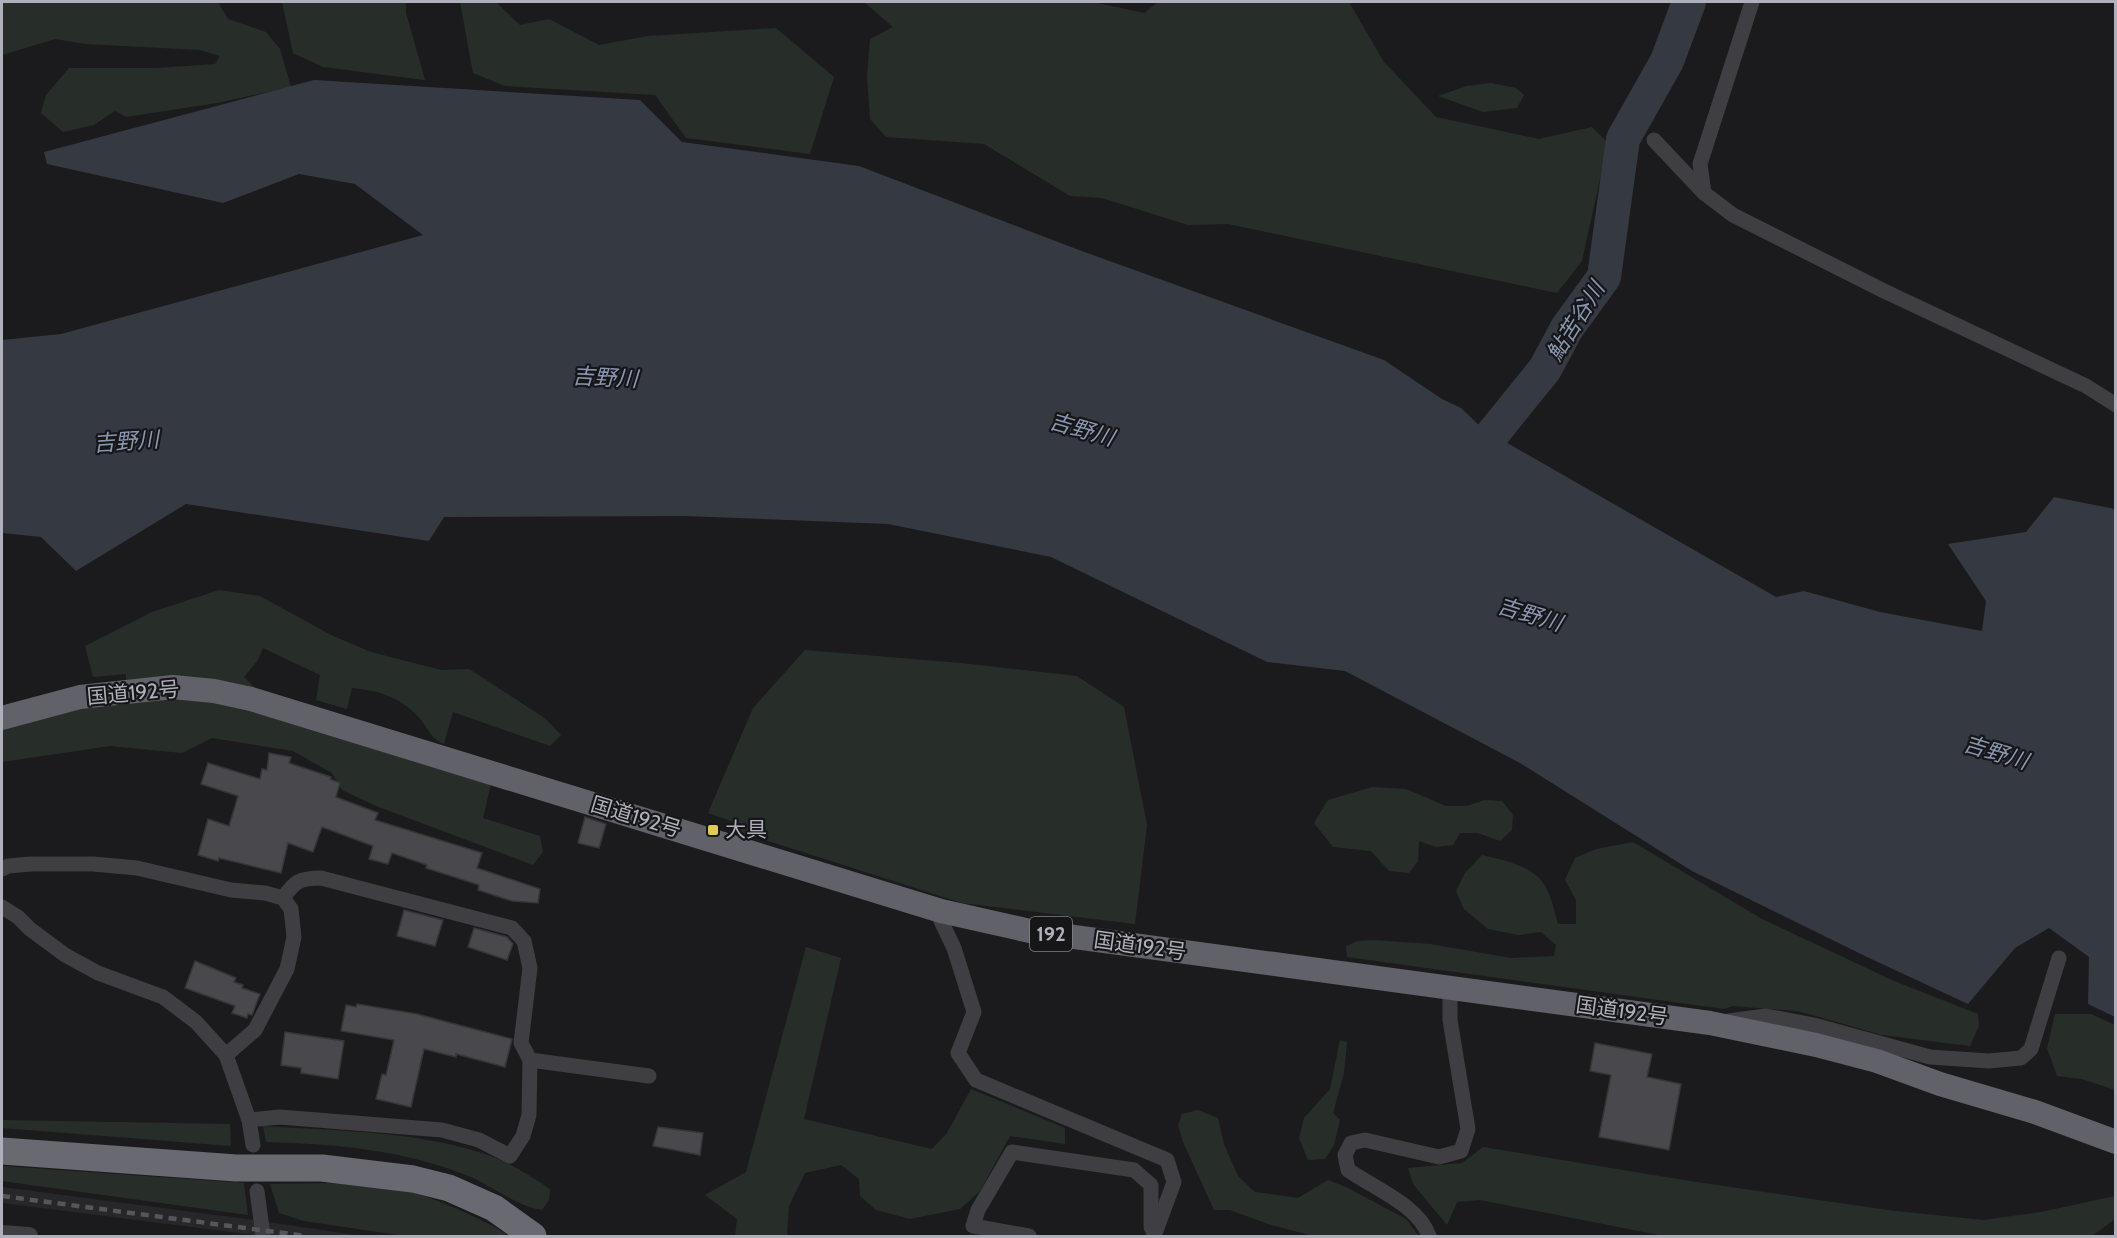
<svg xmlns="http://www.w3.org/2000/svg" width="2117" height="1238" font-family="Cabin,'Noto Sans JP',sans-serif">
  <style>
    .built { fill: #27272a }
    .green { fill: #272e29 }
    .water { fill: #343942 }
    .lines { fill: none; stroke-linecap: round; stroke-linejoin: round }
    .river { stroke: #343942; stroke-width: 34 }
    .building { fill: #48484d; stroke: #363538; stroke-width: 1.5 }
    .minor { stroke: #3e3e43; stroke-width: 15 }
    .tertiary { stroke: #3e3e43; stroke-width: 18 }
    .trunk { stroke: #606169; stroke-width: 24 }
    .motorway { stroke: #696972; stroke-width: 27 }
    .rail { stroke: #55565c; stroke-width: 4.5; stroke-dasharray: 8 6; stroke-linecap: butt }
    .poi-dot { fill: #dfcc51; stroke: #161618; stroke-width: 2 }
    .labels { text-anchor: middle; stroke-width: 4.5; stroke-linejoin: round; paint-order: stroke }
    .shield { fill: #161618; stroke: #81828a; stroke-width: 1.5 }
    .shield-label { font-size: 20px; font-weight: bold; fill: #afb0bb }
    .street-label { font-size: 21px; fill: #afb0bb; stroke: #161618 }
    .poi-label { font-size: 21px; fill: #afb0bb; stroke: #161618; text-anchor: start }
    .water-label { font-size: 22px; font-style: italic; fill: #8a97b1; stroke: #161618 }
  </style>
  <rect width="100%" height="100%" fill="#1b1b1d"/>
  <!-- built -->
  <polygon class="built" points="2,1187 261,1221 363,1236 262,1236 2,1203"/>
  <!-- green -->
  <g class="green">
    <polygon points="2,2 218,2 228,19 266,32 280,49 291,87 217,103 126,117 115,111 94,125 63,132 41,113 46,95 69,68 156,68 215,64 220,56 200,50 85,44 55,39 2,55"/>
    <polygon points="282,2 406,2 406,13 425,80 323,67 293,53"/>
    <polygon points="460,2 499,2 498,4 520,25 549,19 599,45 648,36 776,28 834,77 810,154 686,138 655,95 505,86 473,73"/>
    <polygon points="864,2 1093,2 1144,13 1158,2 1349,2 1384,62 1436,117 1539,139 1592,127 1608,143 1582,261 1557,293 1228,224 1188,225 1102,198 1070,196 984,144 886,137 870,119 867,76 870,39 893,27"/>
    <polygon points="1491,83 1516,88 1524,95 1517,108 1483,112 1438,96 1467,86"/>
    <path d="M 219,590 L 260,596 L 331,635 L 371,652 L 441,670 L 469,669 L 546,719 L 561,735 L 550,746 L 453,712 L 444,744 C 432,739 429,731 422,721 C 404,699 380,690 352,688 L 347,709 L 316,700 L 320,675 L 263,648 L 258,660 L 244,677 L 291,723 L 491,784 L 483,818 L 540,836 L 543,852 L 533,865 L 376,806 L 342,790 L 332,773 L 293,751 L 212,738 L 182,753 L 110,746 L 2,762 L 2,728 L 88,706 L 126,700 L 126,674 L 93,677 L 85,646 L 152,612 Z"/>
    <polygon points="805,650 961,663 1077,676 1124,707 1147,825 1135,924 962,903 734,830 731,821 708,813 753,708"/>
    <polygon points="1372,787 1406,789 1446,806 1466,806 1485,800 1502,801 1513,815 1512,830 1500,841 1478,833 1460,833 1453,845 1436,847 1419,841 1418,861 1409,873 1389,871 1371,851 1333,847 1314,823 1328,800"/>
    <path d="M 1633,842 L 1762,919 L 1894,981 L 1978,1014 L 1979,1026 L 1970,1046 L 1882,1035 L 1798,1011 L 1732,1006 L 1724,1009 L 1347,957 L 1346,946 L 1358,941 L 1374,940 L 1430,944 L 1511,958 L 1554,956 L 1556,945 L 1541,932 L 1519,935 L 1488,929 L 1464,909 L 1456,891 L 1465,873 L 1482,855 C 1502,860 1525,864 1540,879 C 1550,889 1554,910 1558,924 L 1576,924 L 1576,900 L 1565,880 L 1575,858 L 1596,849 Z"/>
    <polygon points="806,947 841,958 804,1119 932,1149 947,1133 971,1089 1065,1128 1065,1144 1010,1136 980,1191 960,1209 910,1219 876,1210 860,1196 859,1179 841,1165 805,1173 789,1206 787,1236 735,1236 737,1219 705,1195 746,1172"/>
    <polygon points="2055,1014 2091,1014 2115,1025 2115,1090 2082,1079 2057,1076 2047,1048"/>
    <polygon points="1340,1040 1347,1042 1344,1073 1333,1113 1340,1120 1334,1145 1325,1159 1308,1160 1299,1138 1304,1118 1330,1089"/>
    <polygon points="1198,1110 1218,1118 1224,1144 1238,1176 1255,1192 1298,1198 1328,1180 1346,1187 1406,1219 1419,1236 1313,1236 1268,1224 1230,1210 1214,1210 1183,1142 1178,1125 1182,1114"/>
    <polygon points="2,1120 230,1124 231,1146 2,1128"/>
    <path d="M 263,1126 C 336,1131 416,1131 485,1154 C 509,1162 529,1175 550,1189 L 549,1200 L 542,1210 C 515,1205 495,1188 471,1177 C 405,1150 337,1144 266,1142 Z"/>
    <polygon points="1483,1147 1690,1181 1887,1210 1983,1220 2041,1212 2115,1196 2115,1219 2092,1236 1664,1236 1480,1200 1457,1202 1447,1225 1413,1184 1408,1168 1462,1163"/>
    <polygon points="2,1166 244,1183 248,1215 2,1181"/>
    <path d="M 338,1183 C 357,1185 380,1183 398,1188 C 428,1195 484,1219 509,1236 L 405,1236 L 304,1221 L 279,1213 L 270,1184 Z"/>
  </g>
  <!-- water -->
  <polygon class="water" points="314,80 640,100 682,142 859,166 1079,250 1384,360 1442,399 1461,408 1483,429 1776,597 1804,591 1880,612 1982,631 1986,601 1948,544 2026,532 2054,497 2115,509 2115,1017 2088,1004 2089,957 2049,928 2015,948 1968,1004 1867,957 1692,871 1520,763 1345,671 1267,662 1051,557 888,524 685,516 444,517 429,541 186,504 76,571 41,537 2,533 2,340 61,334 423,235 355,184 299,174 223,203 47,164 44,152"/>
  <g class="lines">
    <!-- river -->
    <polyline class="river" points="1478,478 1478,452 1545,369 1567,328 1604,277 1623,139 1667,61 1689,2"/>
  </g>
  <!-- building -->
  <g class="building">
    <polygon points="269,753 291,757 289,763 331,777 330,779 340,783 336,797 378,813 375,820 482,853 477,868 540,889 538,903 512,901 478,890 479,885 426,868 427,865 392,853 388,864 369,859 373,846 322,827 313,852 288,843 281,873 219,858 218,861 198,855 208,819 229,826 238,796 201,784 208,763 260,779 262,769 267,770"/>
    <polygon points="585,817 606,824 599,848 578,843"/>
    <polygon points="404,910 443,920 435,946 397,936"/>
    <polygon points="474,928 507,937 513,944 507,960 468,947"/>
    <polygon points="195,961 236,978 234,982 243,985 242,988 260,994 252,1015 248,1014 247,1018 232,1013 235,1006 185,988"/>
    <polygon points="357,1004 417,1014 512,1039 505,1067 456,1054 456,1057 424,1049 411,1107 376,1099 382,1074 386,1075 394,1040 341,1031 346,1005 356,1007"/>
    <polygon points="285,1032 344,1041 338,1079 301,1073 301,1068 281,1065"/>
    <polygon points="1595,1043 1652,1054 1647,1077 1681,1084 1669,1150 1599,1137 1611,1075 1590,1071"/>
    <polygon points="658,1127 703,1133 700,1155 653,1146"/>
  </g>
  <g class="lines">
    <!-- minor -->
    <g class="minor">
      <polyline points="1654,140 1704,193 1733,215 1884,291 2086,386 2116,405"/>
      <polyline points="1704,193 1700,164 1752,2"/>
      <polyline points="2,869 8,866 31,864 93,864 137,868 231,890 265,893 283,898 291,909 294,937 287,969 255,1030 226,1055"/>
      <path d="M 283,898 C 295,881 300,878 321,878 L 512,928 L 524,941 L 530,968 L 521,1043 L 530,1060 L 649,1076"/>
      <polyline points="2,907 18,917 30,929 65,955 98,973 163,997 196,1022 226,1055 249,1120 253,1145"/>
      <polyline points="941,911 941,921 954,948 974,1012 958,1053 976,1080 1167,1160 1174,1182 1154,1236"/>
      <polyline points="1728,1021 1766,1016 1814,1025 1930,1057 1989,1061 2021,1058 2031,1049 2059,958"/>
      <polyline points="249,1120 280,1117 442,1130 479,1140 510,1156 523,1136 529,1115 530,1060"/>
      <polyline points="257,1191 263,1236"/>
      <polyline points="1029,1236 973,1226 978,1210 1012,1152 1134,1170 1151,1185 1151,1227 1154,1233"/>
      <path d="M 1429,1236 C 1418,1205 1374,1188 1348,1170 L 1345,1155 L 1351,1143 L 1365,1140 L 1439,1157 L 1461,1151 L 1468,1129 L 1450,1020 L 1450,988"/>
    </g>
    <!-- tertiary -->
    <polyline class="tertiary" points="2,1234 29,1236"/>
    <!-- trunk -->
    <polyline class="trunk" points="2,718 80,697 173,687 214,691 251,699 941,911 1030,931 1710,1023 1816,1045 1877,1061 1940,1084 2035,1112 2116,1142"/>
    <!-- motorway -->
    <polyline class="motorway" points="2,1151 236,1168 322,1168 413,1179 449,1188 494,1208 533,1236"/>
    <!-- rail -->
    <polyline class="rail" points="2,1196 306,1236"/>
  </g>
  <!-- markers -->
  <rect class="poi-dot" x="707" y="824" width="12" height="12" rx="3"/>
  <g class="labels">
    <!-- shield labels -->
    <rect class="shield" x="1030" y="917" width="42" height="34" rx="4.5"/>
    <g class="shield-label">
      <text x="1051" y="941">192</text>
    </g>
    <!-- street labels -->
    <g class="street-label">
      <text transform="translate(133 693) rotate(-5)" y="7">国道192号</text>
      <text transform="translate(636 817) rotate(17)" y="7">国道192号</text>
      <text transform="translate(1140 946) rotate(8)" y="7">国道192号</text>
      <text transform="translate(1622 1011) rotate(8)" y="7">国道192号</text>
    </g>
    <!-- poi labels -->
    <g class="poi-label">
      <text x="725" y="837">大具</text>
    </g>
    <!-- water labels -->
    <g class="water-label">
      <text transform="translate(1575 321) rotate(-58)" y="8">鮎苦谷川</text>
      <text transform="translate(605 377) rotate(3)" y="8">吉野川</text>
      <text transform="translate(1082 429) rotate(16)" y="8">吉野川</text>
      <text transform="translate(126 441) rotate(-4)" y="8">吉野川</text>
      <text transform="translate(1530 614) rotate(17)" y="8">吉野川</text>
      <text transform="translate(1996 752) rotate(17)" y="8">吉野川</text>
    </g>
  </g>
  <!-- border -->
  <rect width="2117" height="1238" fill="none" stroke="#afb0bb" stroke-width="6"/>
</svg>
